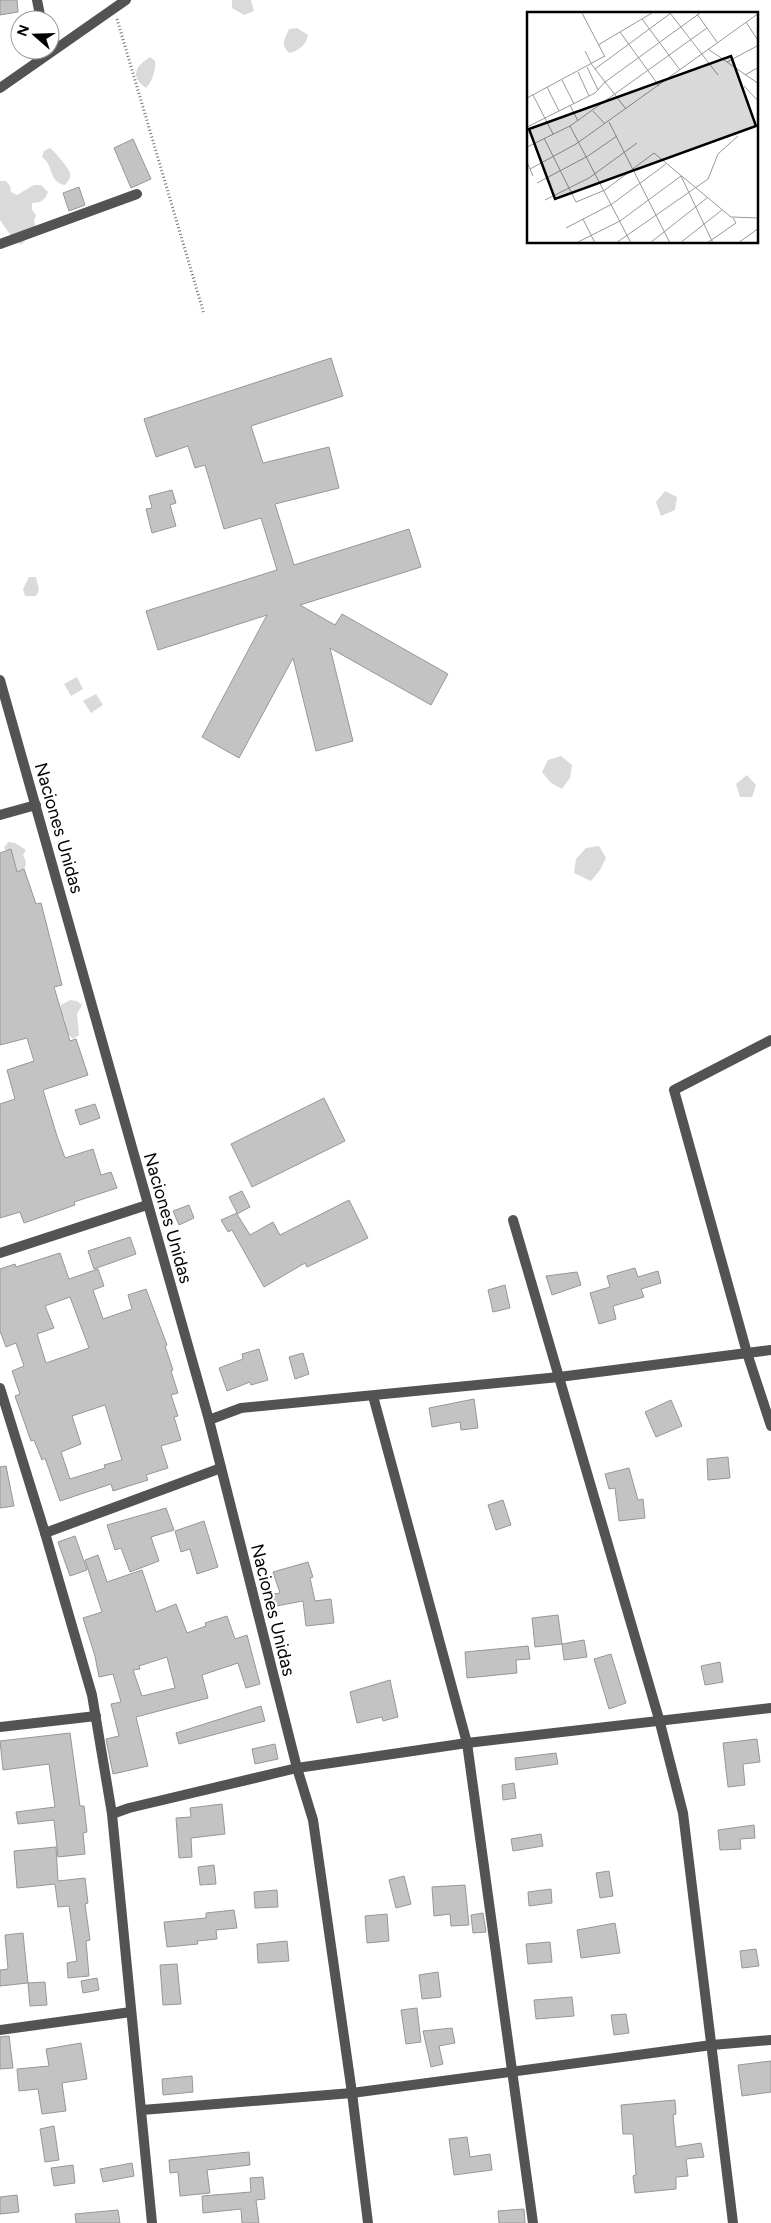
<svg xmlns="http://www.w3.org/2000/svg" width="771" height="2223" font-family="Figtree,sans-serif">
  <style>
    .green { fill: #dadada }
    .building { fill: #c3c3c3; stroke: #979797; fill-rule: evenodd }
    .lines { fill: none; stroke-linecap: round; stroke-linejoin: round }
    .path { stroke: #757575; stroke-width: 3; stroke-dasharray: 1 2.5; stroke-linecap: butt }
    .street { stroke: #535353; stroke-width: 10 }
    .labels { text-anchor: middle; stroke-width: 4.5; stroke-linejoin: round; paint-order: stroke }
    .street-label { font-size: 18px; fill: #000; stroke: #fff }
    .inset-road { fill: none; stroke: #999; stroke-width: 1 }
    .view { fill: #000; fill-opacity: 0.15; stroke: #000; stroke-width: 2.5 }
    .inset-edge { fill: none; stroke: #000; stroke-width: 2.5 }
  </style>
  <rect width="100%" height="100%" fill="#fff"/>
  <!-- green -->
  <g class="green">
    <polygon points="232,0 251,0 254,11 244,15 232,8"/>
    <path d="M 297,28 L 308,35 C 306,45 299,51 289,53 C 280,44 285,39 289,29 Z"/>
    <path d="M 150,57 L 155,61 C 156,71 152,81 146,88 C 129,76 136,66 150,57 Z"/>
    <path d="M 50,148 C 55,152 58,156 62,161 C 69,170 75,175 65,185 C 48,182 54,165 42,157 L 44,151 Z"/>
    <path d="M 0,181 L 6,181 L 10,186 L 11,192 L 17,195 L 34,185 L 41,185 L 48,192 C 45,200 41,203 32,203 L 32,210 L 36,215 L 34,221 L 36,228 L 22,244 L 16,243 L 0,220 Z"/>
    <polygon points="665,491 677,497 675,510 661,516 656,502"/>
    <polygon points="29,577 36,577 39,590 36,596 25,596 23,589"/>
    <polygon points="77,677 83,689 71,696 64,684"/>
    <polygon points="96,694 103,705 91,713 83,701"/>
    <polygon points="561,756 572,765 570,778 562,789 551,783 542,772 548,760"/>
    <polygon points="747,775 756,785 752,797 740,797 736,784"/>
    <path d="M 8,842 L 15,843 L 26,850 L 23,855 C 27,862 27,866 22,873 L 14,873 L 9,862 L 13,857 L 4,848 Z"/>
    <polygon points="599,846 606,858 600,870 591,881 574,873 576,859 586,848"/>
    <polygon points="70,1000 77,1001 82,1005 77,1014 79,1035 73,1039 63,1030 65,1020 59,1012 61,1005"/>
  </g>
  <!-- building -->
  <g class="building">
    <polygon points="0,0 17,0 18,12 0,15"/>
    <polygon points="133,139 151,179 131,188 114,148"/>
    <polygon points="79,187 85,205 69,211 63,193"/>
    <polygon points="331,358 343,396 251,426 263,463 329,447 339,488 275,504 294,565 409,529 421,567 300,605 335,625 342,614 448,674 431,705 330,648 353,741 316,751 293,658 239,758 202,737 267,615 158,650 146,611 277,570 261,518 224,529 205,465 195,468 188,446 156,457 144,419"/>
    <polygon points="172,490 176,503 170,505 176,526 152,533 146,509 152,508 149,496"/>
    <polygon points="11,849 17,872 24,869 36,904 41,903 62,985 54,987 70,1041 76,1039 88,1075 43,1090 57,1136 65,1158 93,1149 101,1175 111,1172 117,1188 74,1202 75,1205 24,1223 20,1212 0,1218 0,1104 15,1099 7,1070 34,1061 27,1038 0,1045 0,853"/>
    <polygon points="324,1098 345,1141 252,1187 231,1144"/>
    <polygon points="95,1104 100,1118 80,1125 75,1110"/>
    <polygon points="242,1191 250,1207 237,1214 250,1235 273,1222 280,1235 349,1200 368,1238 307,1267 305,1263 264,1287 232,1230 228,1232 221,1220 237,1213 229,1197"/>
    <polygon points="189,1205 194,1218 179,1225 173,1211"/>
    <polygon points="130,1237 136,1254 94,1269 88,1251"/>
    <path d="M 60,1253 L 69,1279 L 98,1269 L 104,1286 L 93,1290 L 103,1319 L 132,1309 L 128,1295 L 146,1289 L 167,1345 L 165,1346 L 173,1370 L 171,1371 L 178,1393 L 171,1395 L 178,1416 L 174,1417 L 181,1440 L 161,1446 L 168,1468 L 146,1475 L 148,1480 L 113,1491 L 111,1484 L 60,1501 L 45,1458 L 42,1460 L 34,1440 L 31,1441 L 15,1396 L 20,1394 L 12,1371 L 24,1366 L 16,1343 L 6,1347 L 0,1331 L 0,1269 L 15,1264 L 16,1267 ZM 70,1297 L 89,1348 L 46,1363 L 37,1334 L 54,1328 L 45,1306 ZM 105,1405 L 122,1460 L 104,1465 L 105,1468 L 70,1479 L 61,1452 L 81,1444 L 72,1416 Z"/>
    <polygon points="635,1268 638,1277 658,1271 661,1283 641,1289 644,1297 613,1306 616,1319 599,1324 590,1293 610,1287 607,1276"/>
    <polygon points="577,1272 581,1285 552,1295 546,1276"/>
    <polygon points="505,1285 510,1308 493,1312 488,1290"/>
    <polygon points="259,1349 268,1380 251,1385 250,1382 227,1391 219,1368 243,1359 242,1354"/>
    <polygon points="303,1353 309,1374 295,1379 289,1357"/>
    <polygon points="474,1399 478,1428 461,1430 460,1422 432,1427 429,1408"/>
    <polygon points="671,1400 682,1426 656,1437 645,1412"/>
    <polygon points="728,1457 730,1478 708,1480 707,1459"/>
    <polygon points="6,1466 14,1506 0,1508 0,1467"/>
    <polygon points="629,1468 638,1500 643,1499 645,1518 619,1521 615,1488 609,1489 605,1474"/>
    <polygon points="503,1500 511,1525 496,1530 488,1505"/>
    <polygon points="166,1508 174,1530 151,1537 159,1561 130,1572 121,1548 115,1550 107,1525"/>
    <polygon points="204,1521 218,1567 197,1574 190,1549 181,1552 175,1531"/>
    <polygon points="75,1536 87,1570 70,1576 58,1542"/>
    <path d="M 98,1555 L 107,1582 L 142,1570 L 156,1612 L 176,1604 L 187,1633 L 206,1626 L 205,1623 L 227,1616 L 235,1639 L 247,1635 L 260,1684 L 246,1688 L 238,1663 L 202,1675 L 208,1698 L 136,1717 L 148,1766 L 113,1774 L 106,1739 L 119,1736 L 111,1704 L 121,1702 L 113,1674 L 99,1677 L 95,1656 L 83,1618 L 102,1612 L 85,1560 ZM 167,1657 L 175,1688 L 142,1696 L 133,1670 L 140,1669 L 139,1666 Z"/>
    <polygon points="308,1562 313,1577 310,1578 315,1601 331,1599 334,1623 306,1626 303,1601 271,1607 268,1595 280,1593 273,1572"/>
    <polygon points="558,1615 562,1644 535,1647 532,1618"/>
    <polygon points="584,1640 587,1657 564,1660 562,1644"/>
    <polygon points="528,1646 530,1659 516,1660 517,1673 467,1678 465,1652"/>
    <polygon points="611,1654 626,1703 609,1709 594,1659"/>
    <polygon points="720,1662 723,1682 705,1685 701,1666"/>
    <polygon points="390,1680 398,1717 383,1721 382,1717 357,1723 350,1692"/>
    <polygon points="261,1706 265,1721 179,1744 176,1733"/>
    <polygon points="70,1733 80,1806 84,1806 87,1832 83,1833 85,1854 58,1857 54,1820 18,1824 16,1812 55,1807 49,1764 3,1770 0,1741"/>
    <polygon points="757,1739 760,1762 743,1764 745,1785 728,1787 723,1743"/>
    <polygon points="275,1744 278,1759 255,1764 252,1749"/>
    <polygon points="556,1753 558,1764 516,1770 515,1758"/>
    <polygon points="514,1783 516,1798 503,1800 502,1785"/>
    <polygon points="222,1804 225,1834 191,1838 192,1857 179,1858 176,1818 191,1817 190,1808"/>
    <polygon points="754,1825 755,1838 740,1839 741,1849 720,1850 718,1830"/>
    <polygon points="541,1834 543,1846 513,1851 511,1839"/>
    <polygon points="56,1847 58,1881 85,1878 88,1903 85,1904 90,1940 86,1941 89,1976 68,1978 67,1963 77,1961 69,1906 58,1907 55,1884 17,1888 14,1851"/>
    <polygon points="214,1865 216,1884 200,1885 198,1867"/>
    <polygon points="609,1871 613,1896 600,1898 596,1873"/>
    <polygon points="404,1876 411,1904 396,1908 389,1880"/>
    <polygon points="465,1885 469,1925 451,1926 450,1914 434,1916 432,1887"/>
    <polygon points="551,1889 552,1903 529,1906 528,1892"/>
    <polygon points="277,1890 278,1907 255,1908 254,1892"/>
    <polygon points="234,1910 237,1928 216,1930 217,1939 197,1941 198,1944 167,1947 164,1922 206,1918 206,1913"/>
    <polygon points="483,1913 486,1932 473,1933 471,1915"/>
    <polygon points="387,1914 389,1941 367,1943 365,1916"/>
    <polygon points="615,1923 620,1953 581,1958 577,1930"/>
    <polygon points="23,1933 28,1983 0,1986 0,1970 8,1969 5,1935"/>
    <polygon points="287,1941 289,1961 258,1963 257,1944"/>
    <polygon points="550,1942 552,1962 528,1964 526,1944"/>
    <polygon points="756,1949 759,1966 742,1968 740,1951"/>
    <polygon points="177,1964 181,2004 163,2005 160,1965"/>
    <polygon points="438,1972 441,1997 422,1999 419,1975"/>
    <polygon points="97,1978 99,1990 83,1993 81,1981"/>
    <polygon points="45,1982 47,2005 30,2006 28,1983"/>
    <polygon points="572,1997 574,2016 536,2019 534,2000"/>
    <polygon points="417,2008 421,2042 406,2044 401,2010"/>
    <polygon points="626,2014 629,2033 614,2035 611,2015"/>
    <polygon points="452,2028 455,2043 439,2046 443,2064 431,2067 423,2031"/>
    <polygon points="9,2036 13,2068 0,2069 0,2037"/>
    <polygon points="81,2043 87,2079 62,2083 66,2111 42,2114 38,2089 19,2091 17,2069 49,2066 46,2049"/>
    <polygon points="771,2061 771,2092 742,2096 738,2065"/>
    <polygon points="192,2076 193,2092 163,2095 162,2079"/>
    <polygon points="675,2100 676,2114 673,2115 676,2147 701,2143 704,2157 686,2159 688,2176 676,2177 676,2189 635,2193 633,2176 636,2175 633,2134 623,2134 621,2105"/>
    <polygon points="54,2126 59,2160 45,2162 40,2129"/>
    <polygon points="467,2137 470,2157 490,2154 492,2170 454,2175 449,2139"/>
    <polygon points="249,2152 250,2165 207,2170 210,2193 180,2196 178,2172 170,2173 169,2160"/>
    <polygon points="132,2163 134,2176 103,2182 100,2169"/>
    <polygon points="73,2165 75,2183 54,2186 51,2168"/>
    <polygon points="263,2177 265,2199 256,2200 259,2223 242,2223 241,2209 203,2213 202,2196 251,2192 250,2178"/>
    <polygon points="17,2195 19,2212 0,2214 0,2197"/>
    <polygon points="524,2209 525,2223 499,2223 498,2211"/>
    <polygon points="118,2210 120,2223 76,2223 75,2214"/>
  </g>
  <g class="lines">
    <!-- path -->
    <polyline class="path" points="117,19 204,314"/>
    <!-- street -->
    <g class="street">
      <polyline points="37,0 41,20"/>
      <polyline points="0,88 126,0"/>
      <polyline points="0,244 137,194"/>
      <polyline points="0,680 209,1420 297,1768 313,1820 352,2093 368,2223"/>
      <polyline points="0,815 36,805"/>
      <polyline points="771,1040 674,1090 747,1353 771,1426"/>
      <polyline points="513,1220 659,1719 683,1813 733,2223"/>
      <polyline points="0,1253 147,1205"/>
      <polyline points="0,1388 45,1533 92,1695 112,1814"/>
      <polyline points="373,1396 467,1743 533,2223"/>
      <polyline points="209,1420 241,1408 559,1377 771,1350"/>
      <polyline points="45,1533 221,1468"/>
      <polyline points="0,1727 96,1716"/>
      <polyline points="0,2030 131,2012"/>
      <polyline points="142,2110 352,2093 712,2045 771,2040"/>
      <polyline points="152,2223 112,1814 129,1808 297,1768 467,1743 771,1708"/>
    </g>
  </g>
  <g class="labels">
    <!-- street labels -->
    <g class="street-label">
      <text transform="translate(59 828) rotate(74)" y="6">Naciones Unidas</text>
      <text transform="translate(168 1218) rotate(74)" y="6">Naciones Unidas</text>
      <text transform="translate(273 1610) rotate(76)" y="6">Naciones Unidas</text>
    </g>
  </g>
  <!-- overview -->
  <g transform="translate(527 12)">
    <rect width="231" height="231" fill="#fff"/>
    <path class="inset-road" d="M 55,1 L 78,45M 143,1 L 191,63M 170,2 L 190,30M 115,7 L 153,58M 219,10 L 232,30M 93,20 L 132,74M 71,33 L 125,1M 181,37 L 232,72M 58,39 L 65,53 L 99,97M 200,50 L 232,33M 60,55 L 71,78M 68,57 L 144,1M 51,60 L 62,84M 218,63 L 232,55M 35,68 L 47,92M 217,74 L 232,90M 20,75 L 32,99M 6,83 L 26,122M 0,86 L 78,44M 43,93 L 51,109M 66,99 L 78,112M 82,110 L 143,231M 43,114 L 180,16M 0,115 L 68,81 L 78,70 L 173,1M 17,126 L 49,190 L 78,178 L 127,141 L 204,205 L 232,206M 0,135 L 43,114 L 104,231M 0,150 L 6,164M 3,157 L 49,132 L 232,1M 10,171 L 61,144 L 90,124M 18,188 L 62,166 L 110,131M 56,207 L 68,231M 39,216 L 85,192 L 139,152M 49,231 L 93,209 L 154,164 L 186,231M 89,231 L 181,167 L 191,142 L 211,124M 123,231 L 180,186M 153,231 L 195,198M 180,231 L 209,211 L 206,206M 211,231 L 232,216"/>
    <path class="view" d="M 204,44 L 229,114 L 28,187 L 2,117 Z"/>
    <rect width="231" height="231" class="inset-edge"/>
  </g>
  <!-- north arrow -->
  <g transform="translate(35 35) rotate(290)"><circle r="24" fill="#ffffff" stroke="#999999"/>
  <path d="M0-4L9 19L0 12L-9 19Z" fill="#000000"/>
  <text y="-8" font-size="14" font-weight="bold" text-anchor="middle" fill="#000000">N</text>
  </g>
</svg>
